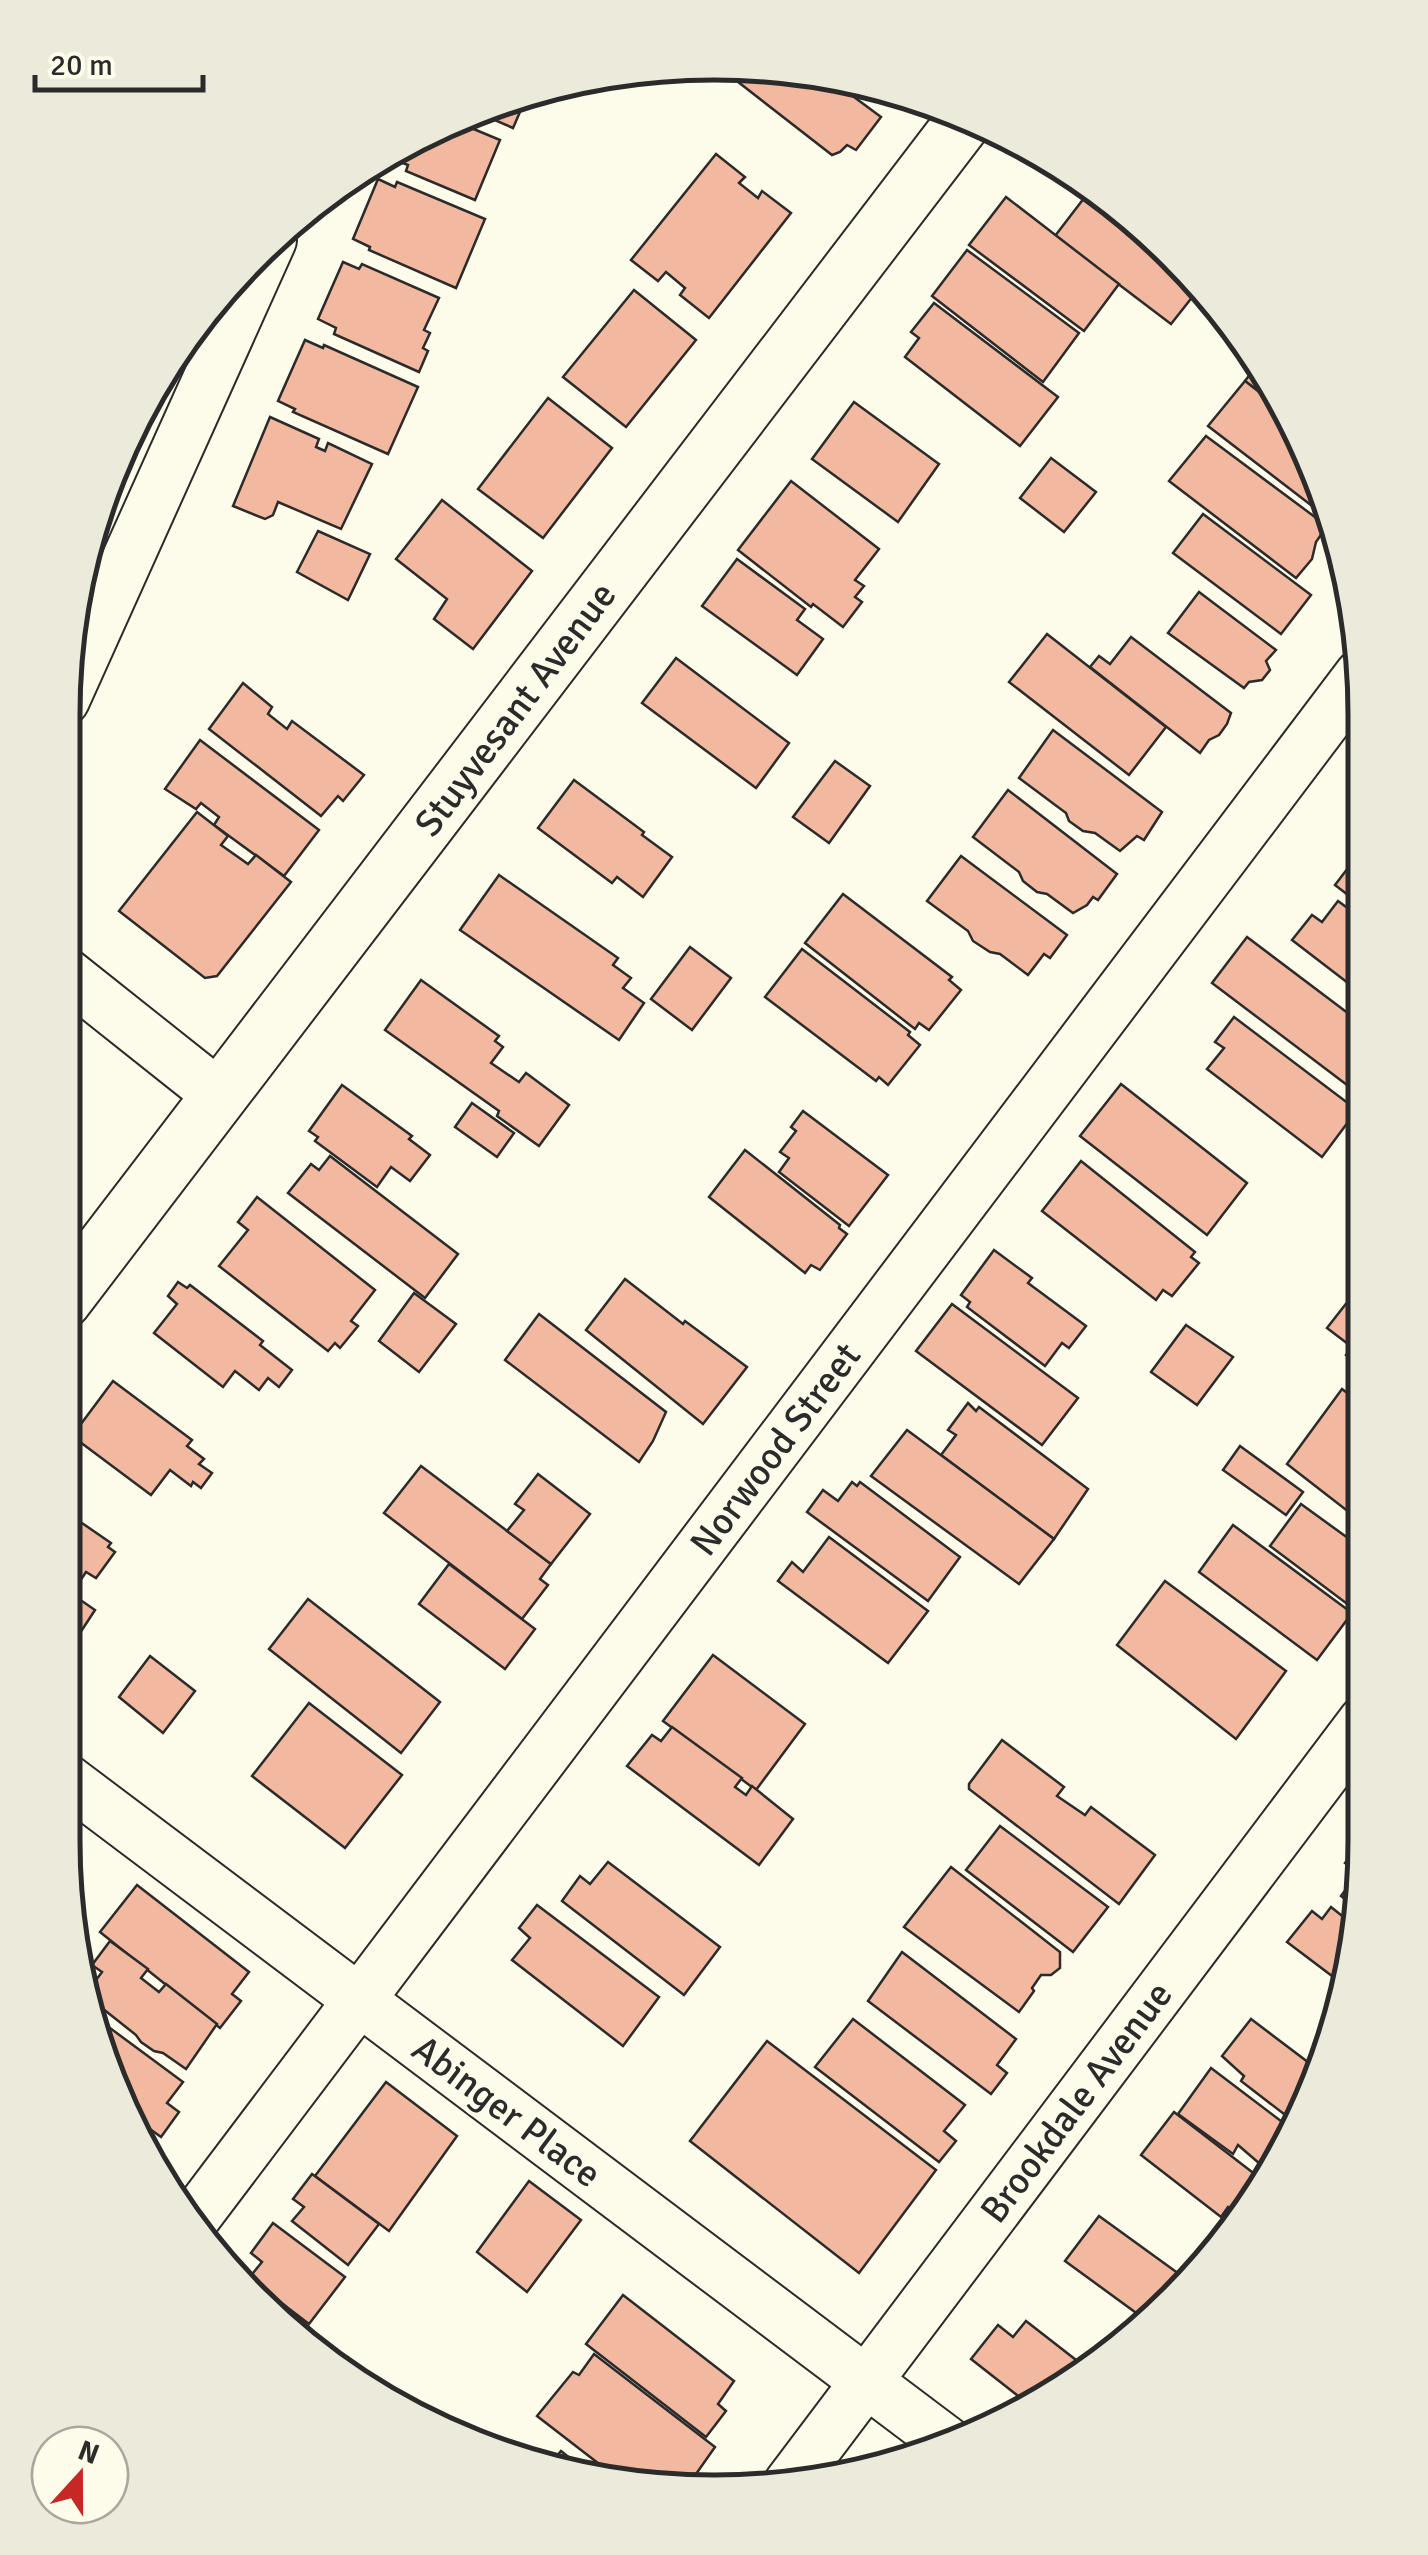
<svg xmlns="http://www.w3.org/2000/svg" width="1428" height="2555" font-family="Signika,sans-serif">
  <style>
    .building { fill: #f2b8a0; stroke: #2b2b2b; stroke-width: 2.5 }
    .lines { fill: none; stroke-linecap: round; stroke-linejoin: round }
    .minor-casing { stroke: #2b2b2b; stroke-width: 54 }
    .secondary-casing { stroke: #2b2b2b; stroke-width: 59 }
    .minor { stroke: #fdfbea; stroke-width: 50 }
    .secondary { stroke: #fdfbea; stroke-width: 55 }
    .labels { text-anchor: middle; stroke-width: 8; stroke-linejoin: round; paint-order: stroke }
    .street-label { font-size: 38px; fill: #2b2b2b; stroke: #fdfbea }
    .rim { fill: none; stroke: #2b2b2b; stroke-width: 5 }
  </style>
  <rect width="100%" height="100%" fill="#fdfbea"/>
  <!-- building -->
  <g class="building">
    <polygon points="728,66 800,68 823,74 881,117 856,150 847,145 840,152 832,155 724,71"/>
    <polygon points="529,91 513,128 474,111"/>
    <polygon points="452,120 500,140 475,200 406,171 408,165 390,158 394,150 426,129"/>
    <polygon points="716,154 745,177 739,183 758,198 762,191 791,213 709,318 680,295 685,288 666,272 658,281 631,260"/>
    <polygon points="378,179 395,187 397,182 485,219 456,288 369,250 370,247 353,239"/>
    <polygon points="1091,189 1174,253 1201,286 1171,324 1055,236"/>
    <polygon points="1006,197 1119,284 1084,331 969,245"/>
    <polygon points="967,250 1079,333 1043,382 932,296"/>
    <polygon points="343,262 359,269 362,264 439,298 424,330 430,333 423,348 428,351 419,372 334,334 336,328 318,319"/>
    <polygon points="634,290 696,340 626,427 563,377"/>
    <polygon points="934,303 1058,397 1020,446 905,357 919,338 911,332"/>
    <polygon points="305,340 323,348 324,345 418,387 388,454 293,412 295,409 278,401"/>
    <polygon points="1260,361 1285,412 1245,381"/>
    <polygon points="1245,381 1285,412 1331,504 1334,520 1333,522 1208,426"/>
    <polygon points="548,398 612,448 543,538 478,489"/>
    <polygon points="854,402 939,464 898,522 812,459"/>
    <polygon points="270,417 319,439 316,447 325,451 328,443 372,464 341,529 278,502 273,515 265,519 233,506"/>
    <polygon points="1206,436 1327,526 1316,542 1312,559 1296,578 1169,481"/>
    <polygon points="1051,458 1096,492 1064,532 1020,498"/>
    <polygon points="791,481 879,549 855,580 864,586 855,597 862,602 843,627 813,604 811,607 738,550"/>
    <polygon points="442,500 532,571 473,649 434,619 447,599 396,559"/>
    <polygon points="1203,514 1311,595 1281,634 1173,553"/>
    <polygon points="318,531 370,554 348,600 297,572"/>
    <polygon points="737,559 805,609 797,620 823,639 797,675 702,606"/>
    <polygon points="1199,592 1276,650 1266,661 1270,670 1262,680 1249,682 1244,688 1168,633"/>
    <polygon points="1047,634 1166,727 1129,775 1009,682"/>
    <polygon points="1131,637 1231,713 1227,724 1219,735 1209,740 1200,753 1090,667 1099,656 1110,664"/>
    <polygon points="676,658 789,743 756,788 642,703"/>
    <polygon points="243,683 272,707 268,714 287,729 292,721 364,775 343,801 338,796 321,816 209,729"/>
    <polygon points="1053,730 1162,812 1144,840 1137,836 1120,851 1095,833 1083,831 1069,821 1066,813 1019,778"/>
    <polygon points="200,740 319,830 284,876 214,825 219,817 201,803 196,809 165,789"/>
    <polygon points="835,761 870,786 829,843 793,817"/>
    <polygon points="574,780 644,832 642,835 672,857 643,897 617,877 612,883 538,828"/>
    <polygon points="1008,790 1117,874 1098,900 1093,897 1087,905 1073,913 1047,894 1037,892 1023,881 1019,872 973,837"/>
    <polygon points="197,812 228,836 221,845 248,864 256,855 291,882 217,976 205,978 119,911"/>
    <polygon points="1361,851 1361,905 1335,885"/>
    <polygon points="961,856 1067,935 1050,958 1044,954 1028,975 1000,954 990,952 973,941 968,931 927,901"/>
    <polygon points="499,875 618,958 613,965 631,978 623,988 644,1003 619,1040 460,930"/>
    <polygon points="843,894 952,977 949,980 961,990 929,1030 919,1023 915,1029 805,943"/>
    <polygon points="1338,901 1361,918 1361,993 1292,940 1312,915 1322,922"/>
    <polygon points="1247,937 1361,1023 1362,1091 1359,1094 1212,983"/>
    <polygon points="690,947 731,978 692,1030 651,999"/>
    <polygon points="802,949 910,1032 908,1035 920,1045 888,1085 879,1077 876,1081 765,997"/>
    <polygon points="421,980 499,1036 495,1041 503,1047 491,1063 519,1082 526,1073 569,1105 539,1146 497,1116 499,1111 385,1030"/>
    <polygon points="1234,1017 1357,1110 1322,1157 1207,1069 1224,1048 1215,1042"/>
    <polygon points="1121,1084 1247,1183 1207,1235 1080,1136"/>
    <polygon points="342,1085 412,1136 409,1139 430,1155 410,1181 391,1167 377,1187 315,1141 318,1137 309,1131"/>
    <polygon points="472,1103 514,1133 497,1157 455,1127"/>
    <polygon points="803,1111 888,1175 849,1226 779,1172 789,1158 780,1152 796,1131 791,1127"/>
    <polygon points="745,1150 840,1225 839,1228 847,1234 820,1270 811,1265 805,1273 709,1197"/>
    <polygon points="330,1156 458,1254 425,1298 288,1193 311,1164 319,1170"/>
    <polygon points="1081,1161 1195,1252 1191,1257 1199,1263 1172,1296 1163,1290 1156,1300 1042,1211"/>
    <polygon points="257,1197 375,1290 351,1321 358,1326 340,1348 335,1343 328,1351 219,1266 248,1230 238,1222"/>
    <polygon points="994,1250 1032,1278 1028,1283 1086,1326 1069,1348 1062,1343 1045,1366 967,1307 970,1302 961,1295"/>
    <polygon points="625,1279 683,1324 685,1321 747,1367 703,1424 586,1330"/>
    <polygon points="178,1282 187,1288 190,1285 263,1341 260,1345 292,1370 279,1387 268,1378 259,1390 235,1371 223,1387 154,1333 177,1304 168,1296"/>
    <polygon points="1356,1291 1362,1295 1362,1367 1346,1355 1352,1347 1327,1328"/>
    <polygon points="414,1293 456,1324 419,1372 379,1341"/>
    <polygon points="952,1304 1078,1398 1042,1445 916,1351"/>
    <polygon points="539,1314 666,1412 653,1441 639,1462 505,1360"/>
    <polygon points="1186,1325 1233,1357 1197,1405 1151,1372"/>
    <polygon points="113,1381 192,1440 187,1446 204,1459 199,1464 212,1473 201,1488 193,1482 191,1486 170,1470 151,1495 72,1436"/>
    <polygon points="1342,1389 1363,1405 1363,1523 1287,1464"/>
    <polygon points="968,1403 976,1411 979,1407 1088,1489 1054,1539 941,1455 956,1435 948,1430"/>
    <polygon points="907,1430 1054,1539 1019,1584 871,1476"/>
    <polygon points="1240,1446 1303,1492 1286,1515 1223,1470"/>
    <polygon points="421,1466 551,1564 540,1579 548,1585 522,1619 384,1513"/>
    <polygon points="538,1474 590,1514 551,1564 507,1531 524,1510 515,1504"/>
    <polygon points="852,1482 857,1486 860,1482 960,1557 928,1601 807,1512 823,1490 838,1501"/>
    <polygon points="1301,1504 1363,1549 1363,1604 1360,1609 1348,1600 1346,1603 1270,1546"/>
    <polygon points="63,1510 111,1543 108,1547 115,1552 96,1578 86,1572 74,1590 63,1582"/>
    <polygon points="1233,1525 1352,1613 1317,1660 1199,1572"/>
    <polygon points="829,1537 928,1611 888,1663 778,1581 792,1562 803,1572"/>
    <polygon points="449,1564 535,1629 505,1669 419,1604"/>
    <polygon points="1165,1581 1286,1671 1236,1739 1117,1645"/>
    <polygon points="63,1588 95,1610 63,1659"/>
    <polygon points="308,1599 440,1702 401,1753 269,1649"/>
    <polygon points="713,1655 805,1724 756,1790 663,1721"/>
    <polygon points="150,1656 195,1691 163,1733 119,1697"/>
    <polygon points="309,1703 402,1775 345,1848 252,1776"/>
    <polygon points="672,1727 742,1778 735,1787 746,1795 752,1786 793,1819 759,1865 627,1766 652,1735 661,1741"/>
    <polygon points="1002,1740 1064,1787 1057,1796 1085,1815 1091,1807 1155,1855 1119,1904 969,1789 969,1784"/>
    <polygon points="1000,1826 1108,1907 1073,1952 966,1870"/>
    <polygon points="1361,1842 1364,1845 1364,1883 1359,1910 1341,1896 1358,1873 1345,1863"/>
    <polygon points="608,1862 720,1947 684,1995 562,1901 580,1876 590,1884"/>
    <polygon points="951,1867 1060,1952 1060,1968 1051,1975 1041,1975 1032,1988 1034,1991 1019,2012 904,1927"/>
    <polygon points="137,1885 249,1972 232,1994 241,2001 220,2028 100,1932"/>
    <polygon points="537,1905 659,1997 623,2046 512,1960 530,1938 519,1928"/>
    <polygon points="1331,1907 1356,1927 1344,1985 1287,1942 1312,1911 1322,1919"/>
    <polygon points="110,1941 148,1969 141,1978 159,1992 166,1984 217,2024 186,2069 163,2053 154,2051 141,2042 136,2035 88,1997 87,1992 102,1972 92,1965"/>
    <polygon points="902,1952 1016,2039 997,2065 1007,2073 991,2094 868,2001"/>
    <polygon points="91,2014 183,2082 167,2103 179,2112 161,2137 132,2116 97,2050"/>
    <polygon points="853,2019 965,2105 944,2131 956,2141 939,2162 815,2067"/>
    <polygon points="1251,2019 1321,2072 1297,2124 1241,2081 1244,2076 1222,2056"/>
    <polygon points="767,2041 936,2170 859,2273 690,2141"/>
    <polygon points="1211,2068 1294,2131 1278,2167 1267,2180 1255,2171 1260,2164 1238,2145 1233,2154 1178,2114"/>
    <polygon points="386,2082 457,2136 389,2231 315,2176"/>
    <polygon points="1174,2112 1265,2182 1239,2215 1228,2207 1221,2217 1141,2155"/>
    <polygon points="312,2174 379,2224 348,2265 292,2221 304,2207 293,2199"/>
    <polygon points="529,2181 581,2220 527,2292 477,2252"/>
    <polygon points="1099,2216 1186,2279 1150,2323 1065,2261"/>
    <polygon points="273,2223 345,2277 309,2324 249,2278 262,2262 251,2253"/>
    <polygon points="246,2281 326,2342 318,2351 245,2282"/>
    <polygon points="623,2295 734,2381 718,2404 726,2411 706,2437 586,2344"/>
    <polygon points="1026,2321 1085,2367 1027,2403 971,2359 998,2325 1013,2337"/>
    <polygon points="594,2354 715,2447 689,2484 616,2477 537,2416 573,2372 579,2375"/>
    <polygon points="561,2451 591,2475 545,2470"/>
  </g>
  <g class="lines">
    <defs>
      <g id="minor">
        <polyline points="64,700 271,240"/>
        <polyline points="64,972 220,1096"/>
        <polyline points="63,1777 952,2446"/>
        <polyline points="190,2224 1360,675"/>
        <polyline points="789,2484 1364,1721"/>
      </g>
      <polyline id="secondary" points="63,1301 967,117"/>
    </defs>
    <!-- minor casing -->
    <use href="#minor" class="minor-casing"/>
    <!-- secondary casing -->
    <use href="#secondary" class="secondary-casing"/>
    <!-- minor -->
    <use href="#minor" class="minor"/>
    <!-- secondary -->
    <use href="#secondary" class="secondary"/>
  </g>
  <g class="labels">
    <!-- street labels -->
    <g class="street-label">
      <text transform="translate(515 709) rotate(-53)" y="13">Stuyvesant Avenue</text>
      <text transform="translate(775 1449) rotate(-53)" y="13">Norwood Street</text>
      <text transform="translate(1076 2102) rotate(-53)" y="13">Brookdale Avenue</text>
      <text transform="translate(507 2111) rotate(37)" y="13">Abinger Place</text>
    </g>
  </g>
  <!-- crop -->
  <path d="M0 0H1428V2555H0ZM714 80H714A634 634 0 0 1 1348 714V1841A634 634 0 0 1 714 2475H714A634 634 0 0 1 80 1841V714A634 634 0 0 1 714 80Z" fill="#eceadb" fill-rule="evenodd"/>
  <path class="rim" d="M714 80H714A634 634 0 0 1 1348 714V1841A634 634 0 0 1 714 2475H714A634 634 0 0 1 80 1841V714A634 634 0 0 1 714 80Z"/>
  <!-- north arrow -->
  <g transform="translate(80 2475) rotate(21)"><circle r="48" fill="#fdfbea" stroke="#a9a89e" stroke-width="2.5"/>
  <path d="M0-8L18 38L0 25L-18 38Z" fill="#c62828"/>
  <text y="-15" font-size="28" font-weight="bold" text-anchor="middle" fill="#2b2b2b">N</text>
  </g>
  <!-- scale -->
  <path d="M35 75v15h168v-15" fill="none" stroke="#2b2b2b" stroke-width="5"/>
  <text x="50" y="75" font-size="30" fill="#2b2b2b" stroke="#fdfbea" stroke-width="8" paint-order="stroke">20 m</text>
</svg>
